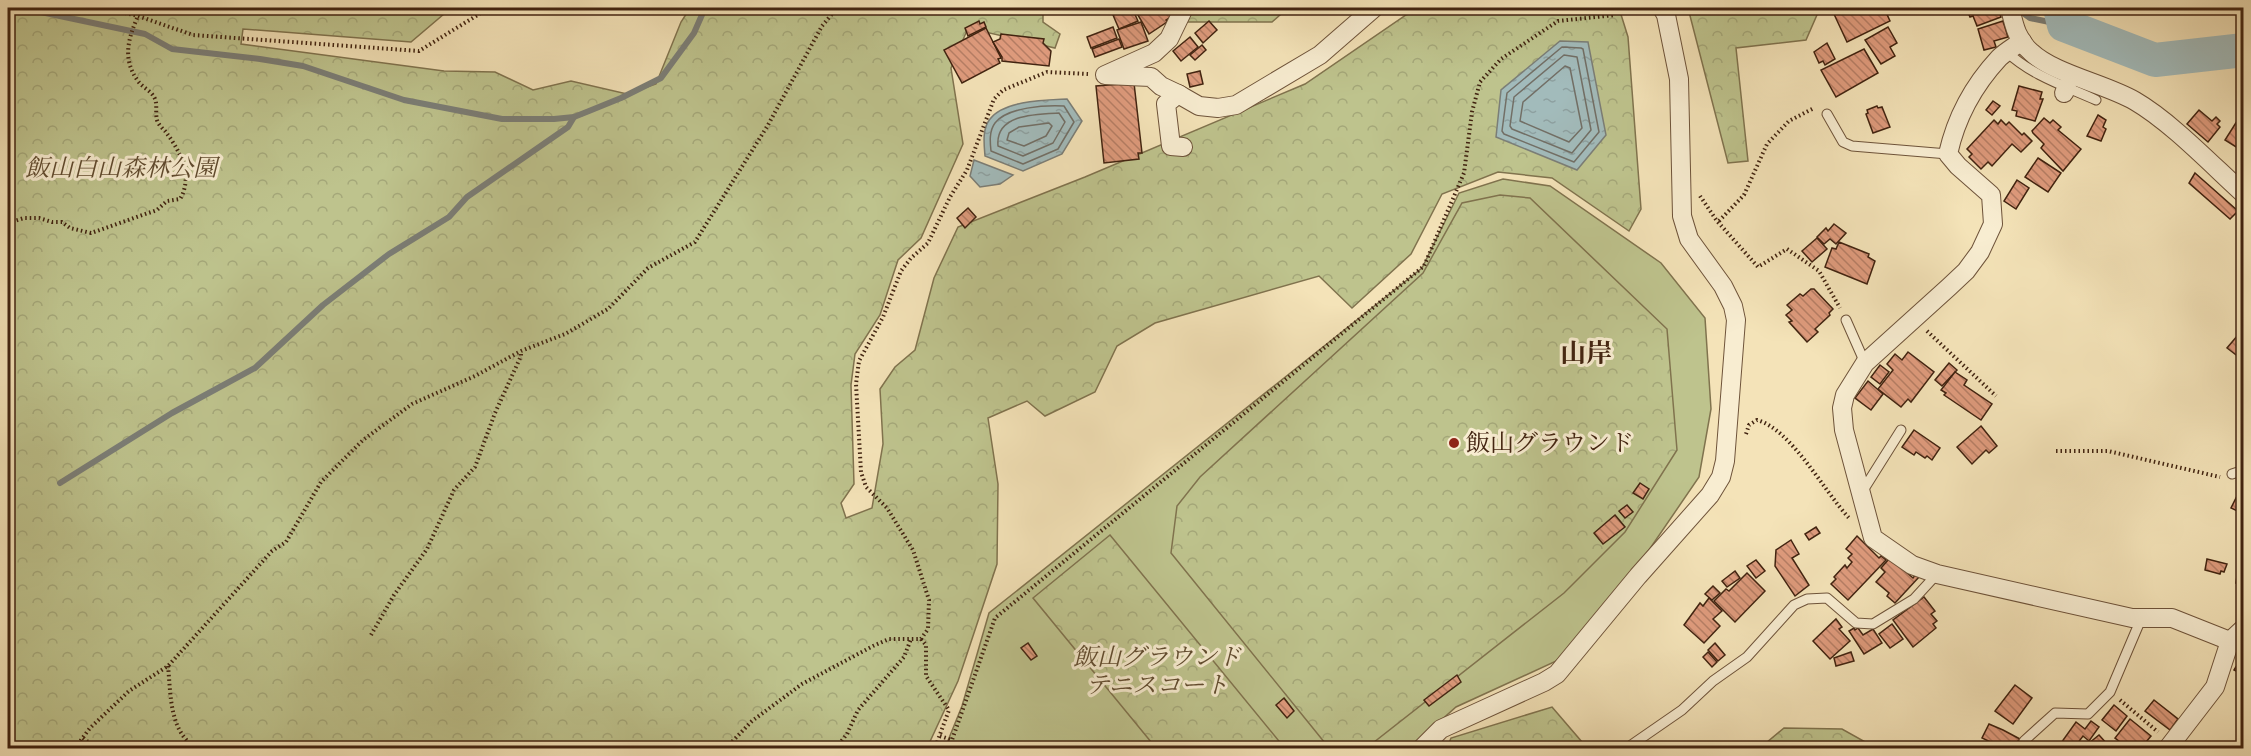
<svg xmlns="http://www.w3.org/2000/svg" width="2251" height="756" font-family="Vollkorn,'Noto Serif JP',serif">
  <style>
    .green { fill: #bec38d; stroke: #80734e; stroke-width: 1.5 }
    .forest { fill: url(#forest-crowns); stroke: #80734e; stroke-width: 1.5 }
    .water { fill: url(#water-ripples); stroke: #7b7e77; stroke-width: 1.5 }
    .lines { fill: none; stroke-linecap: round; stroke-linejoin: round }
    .shore { stroke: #726f66; stroke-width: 1.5 }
    .stream { stroke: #7b7e77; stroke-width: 6 }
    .river { stroke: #a2bbbb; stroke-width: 34 }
    .building { fill: url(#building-back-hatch); stroke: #412310; stroke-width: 1.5 }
    .service-casing { stroke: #6e533a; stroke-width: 11 }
    .minor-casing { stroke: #6e533a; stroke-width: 20 }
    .path { stroke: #412310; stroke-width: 4; stroke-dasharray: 1.5 3; stroke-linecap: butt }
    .service { stroke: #f8edd1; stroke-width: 9 }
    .minor { stroke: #f8edd1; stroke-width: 18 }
    .poi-dot { fill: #8f2418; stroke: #f8edd1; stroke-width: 2 }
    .labels { text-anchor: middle; stroke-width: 6; stroke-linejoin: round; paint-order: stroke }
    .park-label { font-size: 24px; font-style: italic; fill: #604b2f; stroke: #f8edd1 }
    .poi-label { font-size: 24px; fill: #412310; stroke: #f8edd1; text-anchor: start }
    .neighbourhood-label { font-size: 26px; font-weight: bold; fill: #412310; stroke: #f8edd1 }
  </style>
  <defs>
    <pattern id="forest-crowns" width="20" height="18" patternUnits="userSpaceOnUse" patternTransform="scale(1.5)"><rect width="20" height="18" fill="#bec38d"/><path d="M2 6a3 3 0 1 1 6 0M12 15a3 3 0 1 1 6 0" fill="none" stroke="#a4a779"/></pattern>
    <pattern id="water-ripples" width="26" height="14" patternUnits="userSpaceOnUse" patternTransform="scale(1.5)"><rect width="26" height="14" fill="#a2bbbb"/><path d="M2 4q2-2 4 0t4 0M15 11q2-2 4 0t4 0" fill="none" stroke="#8da0a0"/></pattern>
    <pattern id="building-back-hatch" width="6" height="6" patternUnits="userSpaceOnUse" patternTransform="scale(1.5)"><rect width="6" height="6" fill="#df9b7d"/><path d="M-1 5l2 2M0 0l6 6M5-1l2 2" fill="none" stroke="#b67e65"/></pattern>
  </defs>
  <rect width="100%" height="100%" fill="#f4e3b8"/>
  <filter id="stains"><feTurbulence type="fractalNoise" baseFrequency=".00333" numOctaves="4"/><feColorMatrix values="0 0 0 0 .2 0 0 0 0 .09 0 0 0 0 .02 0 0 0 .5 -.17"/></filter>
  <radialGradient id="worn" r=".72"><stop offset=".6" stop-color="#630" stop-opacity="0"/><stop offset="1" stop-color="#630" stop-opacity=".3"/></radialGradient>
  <!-- green -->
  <polygon class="green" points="1503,179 1550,186 1661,263 1705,318 1711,409 1699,477 1649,550 1565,657 1456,707 1410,748 945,748 962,706 989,613 1422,268 1459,193"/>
  <!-- forest -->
  <g class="forest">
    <polygon points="8,8 451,8 411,42 243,29 241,44 444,71 495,72 533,90 571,81 627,94 656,84 681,22 690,8 1043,8 1043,22 1060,34 1055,48 968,28 951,68 963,144 921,238 898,260 880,315 855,354 851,385 854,484 841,503 846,518 872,508 883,444 880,389 895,367 915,350 934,278 958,227 1085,177 1305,84 1406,15 1424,8 1619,8 1628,37 1641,209 1629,231 1552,178 1498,172 1442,194 1411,254 1352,308 1319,276 1155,323 1117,346 1095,392 1045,416 1027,401 988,418 998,484 997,564 958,681 927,748 8,748"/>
    <polygon points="1171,8 1288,8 1272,22 1172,22"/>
    <polygon points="1688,8 1820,8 1806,40 1736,48 1748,161 1728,163"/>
    <polygon points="1500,195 1530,198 1667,329 1677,450 1625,532 1564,593 1369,746 1325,743 1171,553 1177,506 1200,477 1423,273 1462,203"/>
    <polygon points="1110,535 1283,746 1280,748 1218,748 1214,744 1208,748 1156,748 1033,598"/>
    <polygon points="1552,707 1582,742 1584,748 1447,748 1451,738"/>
    <polygon points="1784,728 1842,729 1876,748 1760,748"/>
  </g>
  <!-- water -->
  <g class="water">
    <polygon points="1560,41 1588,42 1606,135 1577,170 1496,137 1501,90"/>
    <path d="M 1067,99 L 1082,121 L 1062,154 L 1023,171 L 985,156 C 984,144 982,129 990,119 C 1004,100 1047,100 1067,99 Z"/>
    <polygon points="974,160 1013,175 1000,184 980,187 970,176"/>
  </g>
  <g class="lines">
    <!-- shore -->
    <g class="shore">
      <polygon points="1562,47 1581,48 1583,49 1599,132 1574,162 1504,134 1502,131 1507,93"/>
      <polygon points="1564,55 1577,57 1591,130 1572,153 1512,129 1510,126 1514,97"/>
      <polygon points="1565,66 1570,68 1582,128 1569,142 1520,121 1523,102"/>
      <path d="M 1064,106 L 1074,122 L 1058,149 L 1023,164 L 991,151 C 990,142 989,131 995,123 C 1007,107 1046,105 1064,106 Z"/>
      <path d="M 1059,113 L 1065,122 L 1053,143 L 1023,156 L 998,146 C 995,114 1036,114 1059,113 Z"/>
      <polygon points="1049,123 1052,126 1046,136 1024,146 1007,140 1009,133 1019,127"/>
    </g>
    <!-- stream -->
    <g class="stream">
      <polyline points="22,8 145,34 172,49 260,59 303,66 404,100 502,119 554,119 574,117 589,111 621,98 661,78 694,33 705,8"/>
      <polyline points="2016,8 2030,18 2064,25"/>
      <polyline points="60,483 172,413 255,368 323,305 389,254 449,217 467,197 568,127 574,117"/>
    </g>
    <!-- river -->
    <polyline class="river" points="2060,8 2064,25 2155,60 2244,50"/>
  </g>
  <!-- building -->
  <g class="building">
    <polygon points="1132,8 1138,21 1119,29 1113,15"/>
    <polygon points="1139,8 1173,8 1176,14 1166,20 1167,22 1149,34 1135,10"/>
    <polygon points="1843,8 1884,8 1890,21 1847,42 1833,12"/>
    <polygon points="1966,8 1998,8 2001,17 1977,26 1973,16 1970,17"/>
    <polygon points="979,21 980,24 984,22 986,27 968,36 965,28"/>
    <polygon points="1209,21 1217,30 1203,43 1195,33"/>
    <polygon points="2003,21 2008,37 1994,41 1996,47 1984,50 1978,29"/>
    <polygon points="1141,22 1148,41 1124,49 1117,30"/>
    <polygon points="1113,27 1117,38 1091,48 1087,37"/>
    <polygon points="1888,27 1897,43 1890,47 1895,56 1881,64 1865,40"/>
    <polygon points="986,28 1001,58 998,59 1000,63 962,83 944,50"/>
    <polygon points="1001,34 1044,39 1043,43 1051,51 1049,66 1002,61 1002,57 993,42 1000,39"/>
    <polygon points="1190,37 1198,47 1181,61 1173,51"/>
    <polygon points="1119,39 1122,47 1095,57 1092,49"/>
    <polygon points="1827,43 1835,59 1825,65 1823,61 1819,63 1814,52"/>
    <polygon points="1202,45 1206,50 1195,60 1190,55"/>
    <polygon points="1864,49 1878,73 1836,97 1821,70"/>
    <polygon points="1200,71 1203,84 1190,87 1187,74"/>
    <polygon points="1134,83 1142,153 1138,153 1139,159 1104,163 1096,86"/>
    <polygon points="2019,86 2042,92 2040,99 2043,99 2035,121 2016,116 2017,111 2012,110"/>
    <polygon points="1993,101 2000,106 1992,115 1986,110"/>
    <polygon points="1877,106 1878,108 1882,107 1890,127 1873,133 1866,114 1868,113 1867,110"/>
    <polygon points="2199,110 2212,121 2216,117 2220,121 2217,124 2220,127 2208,142 2187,124"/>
    <polygon points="2098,115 2106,120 2103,127 2106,129 2101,141 2087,136"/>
    <polygon points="2044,118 2050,123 2053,120 2061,127 2058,130 2081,149 2063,171 2041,148 2044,144 2033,133 2032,131"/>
    <polygon points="2239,118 2244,120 2244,152 2225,140"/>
    <polygon points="1994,120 1998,124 2001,120 2006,125 2009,122 2022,135 2024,133 2032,141 2021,152 2012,144 1992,166 1988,162 1981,169 1969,157 1972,154 1967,149"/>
    <polygon points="2038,158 2061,173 2048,192 2025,177"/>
    <polygon points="2195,173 2238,211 2230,219 2189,183"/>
    <polygon points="2017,180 2029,188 2016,209 2004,201"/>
    <polygon points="968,208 976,217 965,228 957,218"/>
    <polygon points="1834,224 1846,233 1836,244 1830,239 1824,244 1817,237 1826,228 1828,231"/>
    <polygon points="1817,238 1827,249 1812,262 1802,251"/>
    <polygon points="1839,242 1869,254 1868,257 1875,261 1867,284 1825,267 1832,248 1836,249"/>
    <polygon points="1811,289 1814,289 1833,309 1829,313 1830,315 1815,329 1818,332 1807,342 1789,322 1792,321 1786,315 1792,310 1787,305 1800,294 1803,296"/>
    <polygon points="2238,335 2244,339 2244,361 2227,348"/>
    <polygon points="1908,352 1934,372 1911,402 1908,399 1901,407 1878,389 1893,370 1887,364 1895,354 1902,360"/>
    <polygon points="1949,363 1957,370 1942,386 1935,380"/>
    <polygon points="1880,365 1889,372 1880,384 1871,377"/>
    <polygon points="1955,372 1967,380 1964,385 1992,404 1981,420 1944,395 1946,393 1941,390"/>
    <polygon points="1868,381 1883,394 1871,410 1855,398"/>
    <polygon points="1981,426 1997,446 1989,453 1986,450 1972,464 1957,447"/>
    <polygon points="1914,430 1940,448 1932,460 1927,456 1925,458 1916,452 1914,455 1902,447"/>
    <polygon points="2244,482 2244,514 2231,508"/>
    <polygon points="1640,483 1649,489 1643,499 1633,493"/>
    <polygon points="1627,505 1633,512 1625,518 1619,511"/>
    <polygon points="1615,515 1625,527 1603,544 1594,533"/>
    <polygon points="1816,527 1820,533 1809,540 1805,534"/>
    <polygon points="1857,536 1879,558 1881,556 1886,560 1848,600 1831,584 1836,579 1834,577 1845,565 1847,568 1852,562 1848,558 1852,554 1846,549"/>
    <polygon points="1791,540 1799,554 1792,558 1809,585 1795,596 1775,566 1776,550"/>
    <polygon points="1884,553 1913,578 1916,574 1919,577 1895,603 1887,596 1889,593 1876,582 1885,572 1881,568 1888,560 1882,555"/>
    <polygon points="2207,559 2227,564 2224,572 2221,571 2220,574 2205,570"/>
    <polygon points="1756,560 1765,571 1756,578 1747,566"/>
    <polygon points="2238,568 2244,569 2244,584 2236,583"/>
    <polygon points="1735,571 1740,578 1727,587 1722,581"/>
    <polygon points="1747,573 1765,591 1735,622 1714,601 1726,589 1729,591"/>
    <polygon points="1713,586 1720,593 1712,600 1705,594"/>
    <polygon points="1924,597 1935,611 1931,614 1937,621 1933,624 1936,628 1913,647 1893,620"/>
    <polygon points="1709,598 1722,611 1713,619 1720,626 1704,643 1684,625 1700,603 1703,606"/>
    <polygon points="1836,619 1842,627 1839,629 1850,641 1830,659 1813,641"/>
    <polygon points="1892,624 1903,639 1890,648 1879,634"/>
    <polygon points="1854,628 1855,630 1858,628 1863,635 1873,629 1882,643 1864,654 1849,631"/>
    <polygon points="1028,643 1037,656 1031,660 1021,648"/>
    <polygon points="1715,643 1725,655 1718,661 1708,650"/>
    <polygon points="1708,652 1717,662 1712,667 1703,657"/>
    <polygon points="1851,652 1854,661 1836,666 1834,658"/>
    <polygon points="2244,654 2244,675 2234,670"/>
    <polygon points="1457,675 1461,682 1429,706 1424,700"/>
    <polygon points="2015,685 2032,698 2013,724 1995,711"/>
    <polygon points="1284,698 1294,711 1287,718 1276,705"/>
    <polygon points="2154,700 2178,719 2170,730 2145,711"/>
    <polygon points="2114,705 2127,716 2116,731 2102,720"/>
    <polygon points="2130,719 2151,736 2141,748 2128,748 2115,738"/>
    <polygon points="2091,721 2099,727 2089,741 2083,736 2074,748 2070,747 2069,748 2061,743 2076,722 2085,729"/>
    <polygon points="1989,724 2003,730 2020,739 2012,747 2007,745 2006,748 2003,748 1982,738"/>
    <polygon points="2099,735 2108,745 2104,748 2083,748"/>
  </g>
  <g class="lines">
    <defs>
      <g id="service">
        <path d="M 2007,52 C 2031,75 2065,86 2096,100"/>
        <polyline points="1827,114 1843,142 1852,146 1948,154"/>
        <polyline points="1846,320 1865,363"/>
        <polyline points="2232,474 2244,470"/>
        <polyline points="1862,492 1901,430"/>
        <polyline points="2024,741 2055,713 2088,714 2110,692 2141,619"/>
        <polyline points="1627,748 1682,710 1713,681 1747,657 1794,605 1807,599 1827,598 1856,623 1873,624 1914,599 1937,574"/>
      </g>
      <g id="minor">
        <path d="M 2010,8 C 2014,25 2017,40 2031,52 C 2054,74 2106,84 2135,101 C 2171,122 2212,165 2244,194"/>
        <path d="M 2022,41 C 2014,47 2005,52 1999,58 C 1973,86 1956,118 1948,154 L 1958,166 L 1991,195 L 1993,224 L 1980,252 L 1966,271 L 1949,287 L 1865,363 L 1845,395 L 1842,408 L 1844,430 L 1873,538 L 1912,565 L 1937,574 L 2132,618 L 2172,618 L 2230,641"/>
        <polyline points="2064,93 2067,87"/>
        <polyline points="1180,95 1161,86 1151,77 1105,75 1154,53 1169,39 1184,8"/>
        <polyline points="1183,147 1171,146 1166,104 1178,94 1199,106 1218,108 1236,105 1320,55 1374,8"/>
        <polyline points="1422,748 1441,729 1544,682 1557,674 1638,576 1710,495 1721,477 1725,461 1736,320 1733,306 1723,286 1689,239 1682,216 1679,79 1666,15 1662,8"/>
        <polyline points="2168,748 2215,687 2230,641 2244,628"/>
      </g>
    </defs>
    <!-- service casing -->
    <use href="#service" class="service-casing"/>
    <!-- minor casing -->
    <use href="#minor" class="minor-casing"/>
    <!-- path -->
    <g class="path">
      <polyline points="103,8 138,16 193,35 419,51 489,8"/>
      <polyline points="1700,196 1717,221 1758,267 1787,249 1819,271 1840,308"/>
      <polyline points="1719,221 1744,195 1767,144 1789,121 1814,108"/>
      <path d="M 8,223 L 24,218 L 39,218 L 52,222 L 62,222 L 70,228 L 91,233 L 157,210 L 167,201 L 180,199 C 194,176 179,149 165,131 C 162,128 158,124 157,120 C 155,113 158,103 154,97 C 151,91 142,87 138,81 C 122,59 128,39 138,16"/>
      <polyline points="1927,331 1996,396"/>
      <path d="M 1746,434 L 1749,425 L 1757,420 C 1791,429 1824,491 1849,518"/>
      <polyline points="2056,451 2108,451 2220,477"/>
      <polyline points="371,635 394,595 427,549 454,490 475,467 495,413 521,356 521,351"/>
      <polyline points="921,639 926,645 926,676 949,710 935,748"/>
      <path d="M 168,666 C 171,695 169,731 196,748"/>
      <polyline points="2120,700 2158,732"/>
      <polyline points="940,736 952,740 995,618 1424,266 1464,173 1472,112 1480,82 1501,59 1558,21 1615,15"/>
      <polyline points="83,738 96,748"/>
      <polyline points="75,748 90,728 129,691 168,666 272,551 286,542 321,482 363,440 412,404 475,376 521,351 565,334 608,309 648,268 695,242 768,125 822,26 837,8"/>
      <polyline points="726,748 752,721 802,684 873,646 889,639 921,639 928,629 929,600 913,550 887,508 866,487 861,472 856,384 859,361 883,317 901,271 911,258 928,243 950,197 967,170 994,99 1003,90 1047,72 1088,74"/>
      <polyline points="836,748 847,734 858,710 904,657 911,639"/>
    </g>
    <!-- service -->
    <use href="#service" class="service"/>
    <!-- minor -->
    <use href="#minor" class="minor"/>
  </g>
  <!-- markers -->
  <circle class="poi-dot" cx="1454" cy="443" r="6"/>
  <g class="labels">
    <!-- park labels -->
    <g class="park-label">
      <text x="121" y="176">飯山白山森林公園</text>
      <text x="1157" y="665">飯山グラウンド<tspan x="1157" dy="28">テニスコート</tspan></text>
    </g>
    <!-- poi labels -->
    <g class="poi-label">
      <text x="1466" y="451">飯山グラウンド</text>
    </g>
    <!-- neighbourhood labels -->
    <g class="neighbourhood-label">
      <text x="1586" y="362">山岸</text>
    </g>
  </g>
  <!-- margin -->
  <rect width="2251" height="756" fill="none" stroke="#f4e3b8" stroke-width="30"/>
  <rect x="9" y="9" width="2233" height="738" fill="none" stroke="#412310" stroke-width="3"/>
  <rect x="15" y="15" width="2221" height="726" fill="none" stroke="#412310" stroke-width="1.5"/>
  <rect width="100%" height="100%" filter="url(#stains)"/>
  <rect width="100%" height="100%" fill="url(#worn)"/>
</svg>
